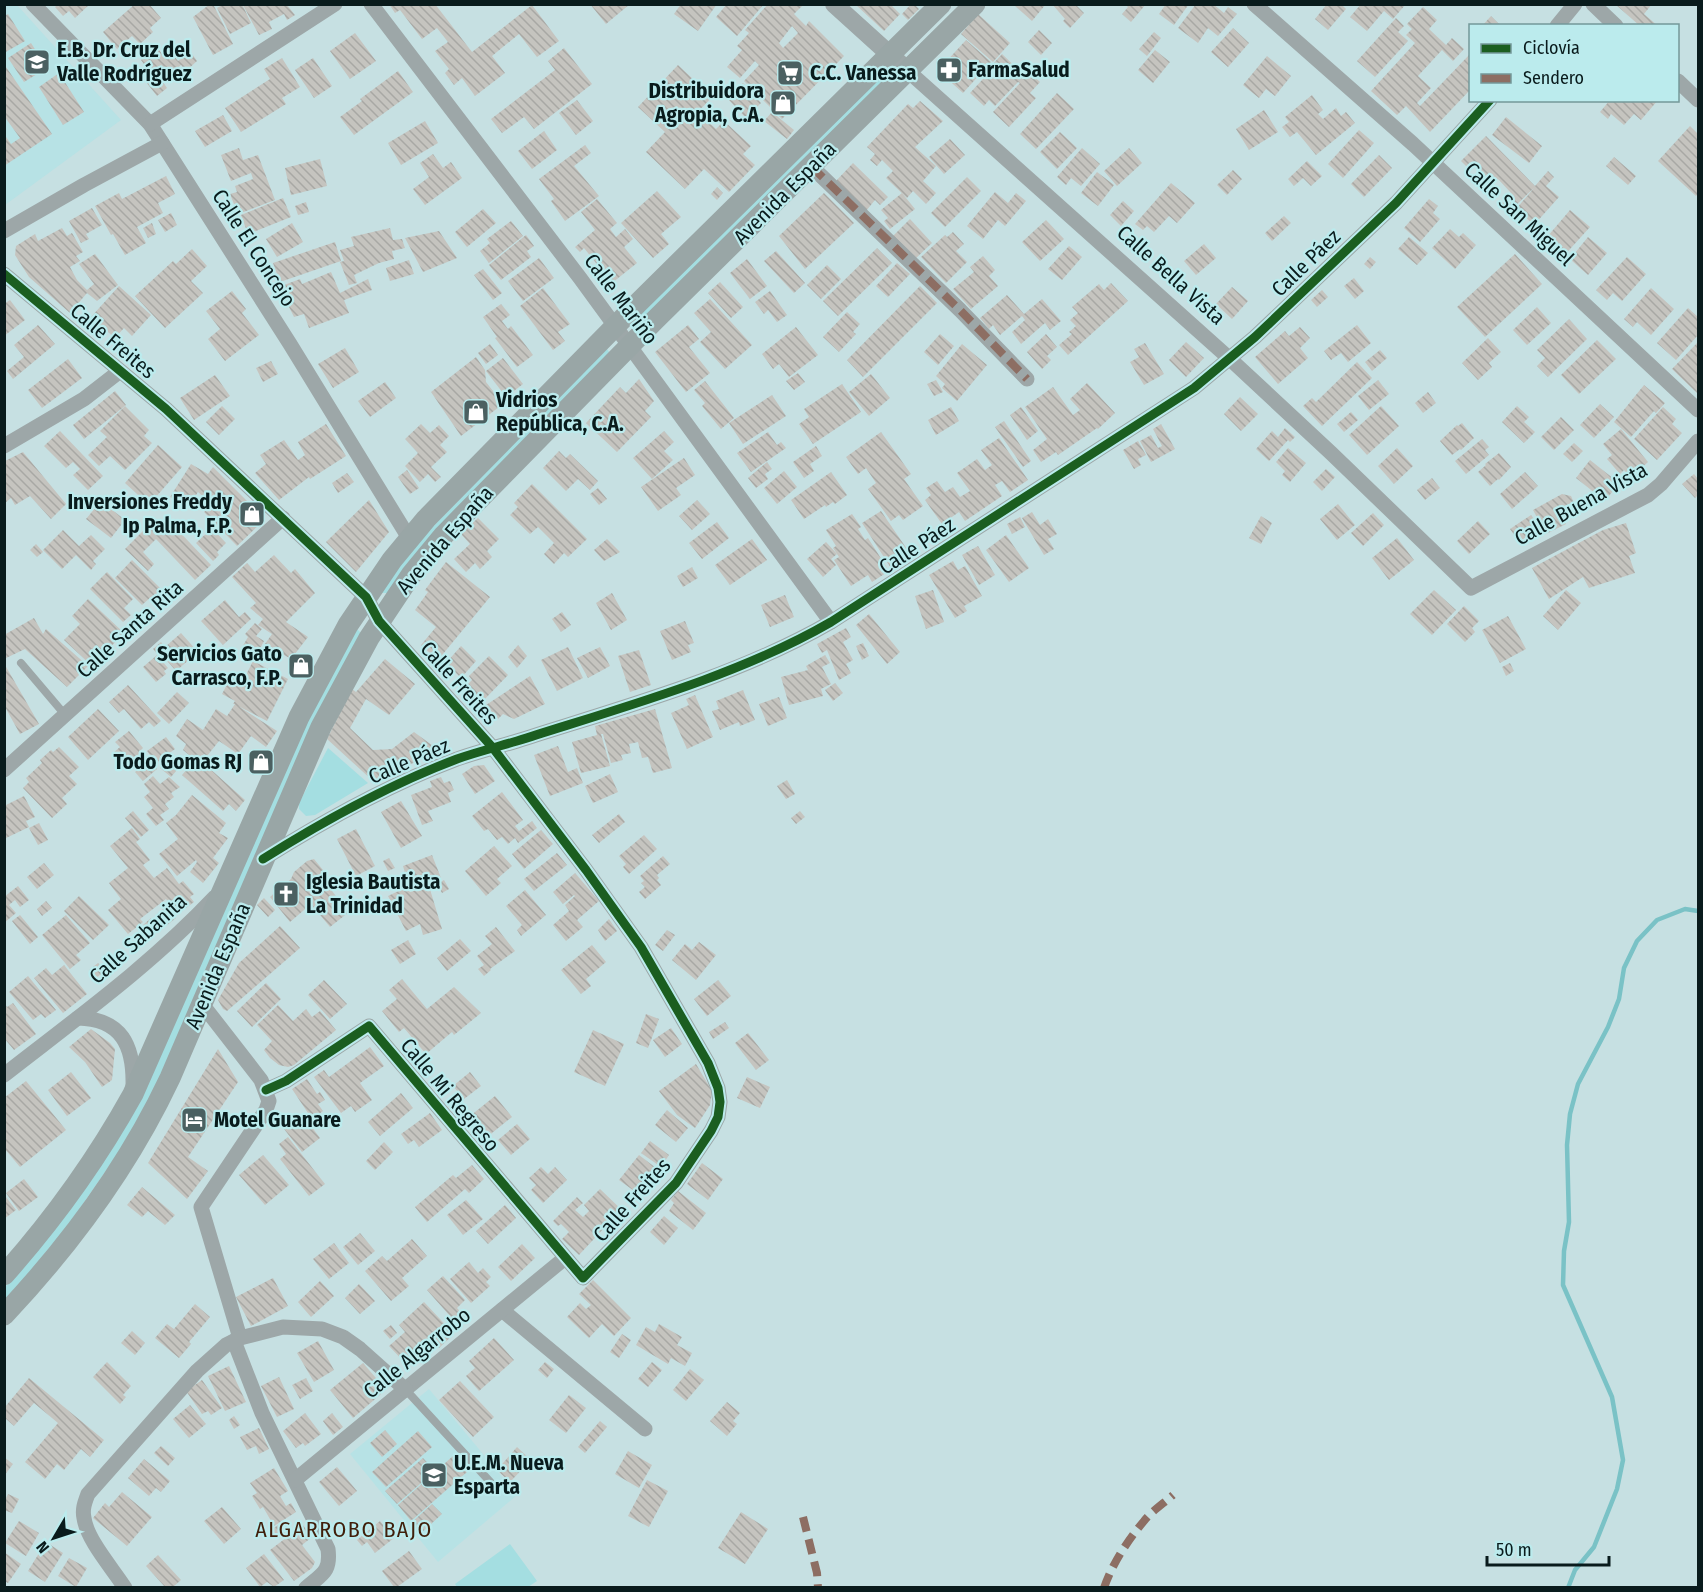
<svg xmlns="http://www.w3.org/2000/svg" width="1703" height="1592" font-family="'Fira Sans Condensed',sans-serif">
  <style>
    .built { fill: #b7e2e5 }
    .green { fill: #a4dee1 }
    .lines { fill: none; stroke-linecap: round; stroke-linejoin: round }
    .stream { stroke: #7ac2c6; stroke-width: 4.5 }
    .building { fill: url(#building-back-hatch); fill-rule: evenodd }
    .service { stroke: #9da7a8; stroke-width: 8 }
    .minor { stroke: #9da7a8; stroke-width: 15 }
    .tertiary { stroke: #9da7a8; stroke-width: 18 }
    .secondary { stroke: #99a6a6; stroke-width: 21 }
    .quiet { stroke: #8d6e63; stroke-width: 8; stroke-dasharray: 15 8; stroke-linecap: butt }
    .cycleway-casing { stroke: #bbebed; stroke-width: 13 }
    .cycleway { stroke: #1b5e20; stroke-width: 9 }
    .labels { text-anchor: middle; stroke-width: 4.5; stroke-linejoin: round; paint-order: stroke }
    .poi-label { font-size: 21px; font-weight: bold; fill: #091b1c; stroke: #bbebed; text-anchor: start }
    .street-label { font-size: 21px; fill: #091b1c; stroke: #bbebed }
    .neighbourhood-label { font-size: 22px; letter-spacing: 1.5px; fill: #401f0b; stroke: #bbebed }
  </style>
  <defs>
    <pattern id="building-back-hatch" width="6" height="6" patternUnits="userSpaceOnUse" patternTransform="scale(1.5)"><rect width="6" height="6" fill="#c5c4bf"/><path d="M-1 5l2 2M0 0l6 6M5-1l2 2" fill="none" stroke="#a8a8a4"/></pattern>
  </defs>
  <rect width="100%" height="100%" fill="#c6e0e2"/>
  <!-- built -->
  <g class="built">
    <polygon points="5,5 17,5 121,120 5,205"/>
    <polygon points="429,1389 517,1495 438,1562 350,1454"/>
  </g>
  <!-- green -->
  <g class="green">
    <polygon points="881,77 885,79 636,326 634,325 634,321 644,311"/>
    <polygon points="607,349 610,353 387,593 382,593 381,591 416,544"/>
    <polygon points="357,629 361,633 162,1075 134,1130 69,1224 5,1302 5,1287 24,1265 83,1189 307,720"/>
    <polygon points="328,748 368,783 315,815 306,816 299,809 299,803"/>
    <polygon points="510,1544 537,1581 528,1587 457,1587 455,1584"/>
  </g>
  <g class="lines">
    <!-- stream -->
    <polyline class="stream" points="1568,1588 1575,1570 1594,1547 1617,1489 1623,1460 1612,1397 1563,1285 1564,1251 1569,1222 1567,1145 1570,1114 1578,1084 1608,1027 1619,999 1624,968 1637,941 1657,920 1685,909 1698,911"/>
  </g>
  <!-- building -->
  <g class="building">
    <polygon points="58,4 90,4 75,18 69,11 63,16 55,7"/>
    <polygon points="135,4 149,4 161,18 150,28 153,32 140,44 132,36 117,49 103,32"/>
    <polygon points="210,4 213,4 233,44 213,55 193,17"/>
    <polygon points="224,4 242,4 251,23 230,34 217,8"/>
    <polygon points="389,4 435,4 472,52 532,5 559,41 537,57 519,34 492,56 505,73 475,96 462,78 454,85 445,73 449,69 435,51 448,42 437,28 422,39 400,10 395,13"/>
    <polygon points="590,4 630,4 606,24"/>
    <polygon points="681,4 717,4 698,31 674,14"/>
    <polygon points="727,4 764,4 737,36 716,17"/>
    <path d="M 768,4 L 801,4 L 802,6 L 794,14 L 806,26 L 809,21 L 844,56 L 782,119 L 744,81 L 759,65 L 755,61 L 740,78 L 727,67 L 742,50 L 737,46 L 749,33 L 745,30 ZM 792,26 L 798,33 L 783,48 L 779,43 Z"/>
    <polygon points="855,4 890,4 900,14 884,31"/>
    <polygon points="911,4 914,4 919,9 908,20 902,14"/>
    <polygon points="1013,4 1046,4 1032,21"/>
    <polygon points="1052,4 1075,4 1084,13 1070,28 1063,21 1065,19"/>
    <polygon points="1125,4 1146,4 1131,22 1122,14 1128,7"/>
    <polygon points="1166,4 1189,4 1174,25 1159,14"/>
    <polygon points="1196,4 1213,4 1224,13 1228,7 1237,14 1218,36 1208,28 1198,43 1178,28"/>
    <polygon points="1327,4 1341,4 1346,9 1328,30 1315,19"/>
    <polygon points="1361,4 1406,4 1393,19 1384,11 1367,31 1350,17"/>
    <polygon points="1615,4 1652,4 1644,14 1658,26 1640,26"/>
    <polygon points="243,5 287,5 295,15 287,20 284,14 269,22 272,29 259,35"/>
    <polygon points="1423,7 1437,20 1429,29 1446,45 1452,38 1464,49 1453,61 1442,50 1418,76 1431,88 1417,103 1420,106 1470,54 1470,90 1430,132 1406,106 1397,115 1371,91 1415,43 1406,35 1412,29 1407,24"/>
    <polygon points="8,14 25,41 4,53 4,16"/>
    <polygon points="978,14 1010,43 993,62 961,34"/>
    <polygon points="1491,16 1501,26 1482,26"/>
    <polygon points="1396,18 1404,26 1398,32 1408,41 1375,77 1357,61"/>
    <polygon points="1233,28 1249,43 1228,67 1211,52"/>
    <polygon points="1039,30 1052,43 1041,55 1028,42"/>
    <polygon points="1154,32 1161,38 1147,56 1139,49"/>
    <polygon points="355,33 376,61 350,79 330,51"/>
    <polygon points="966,40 991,62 963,93 944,76 943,65"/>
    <polygon points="31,43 47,68 24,82 8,58"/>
    <polygon points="157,47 162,54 168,49 178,61 190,51 197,61 186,71 181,65 162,81 167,88 157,96 139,73 146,67 141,60"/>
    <polygon points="564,48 592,84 534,129 524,117 502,133 491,119 555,70 548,61"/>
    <polygon points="1155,50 1170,62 1153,83 1138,70"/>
    <polygon points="1002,54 1024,75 1028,71 1040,82 1030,93 1036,98 1009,127 993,112 1020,83 1018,82 995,106 989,100 984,106 970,93 995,66 993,64"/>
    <polygon points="1267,56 1291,76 1275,96 1266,89 1259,98 1243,85"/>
    <polygon points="282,58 300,87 282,98 286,104 241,132 225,108 270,79 264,69"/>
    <polygon points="313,58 332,86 314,98 295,70"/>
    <polygon points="4,64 52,134 4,166 4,134 11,144 20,138 4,116"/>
    <polygon points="678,65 712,97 698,112 716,129 724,121 751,146 743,154 755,165 729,192 704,169 685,189 646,152 665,132 638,107"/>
    <polygon points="398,71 413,92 354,135 340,117 362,101 360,99"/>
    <polygon points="59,73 84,112 63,125 39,87"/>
    <polygon points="743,83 761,103 746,118 727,98"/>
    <polygon points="1057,93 1074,109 1036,149 1020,134"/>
    <polygon points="1312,95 1323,110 1318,114 1323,119 1336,108 1341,116 1346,112 1355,123 1316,155 1297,132 1290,137 1282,127 1289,122 1285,117"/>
    <polygon points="577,100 593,121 576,135 559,113"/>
    <polygon points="1610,100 1658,100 1641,120 1634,114 1624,125 1611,114 1608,119 1600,112"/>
    <polygon points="920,101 943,121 915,147 936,166 923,181 936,193 926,204 913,191 907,198 886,178 893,171 882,160 877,166 870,160 875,154 867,147 908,104 913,108"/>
    <polygon points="1264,110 1278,132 1249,150 1236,129"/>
    <polygon points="772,112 794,130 787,139 764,121"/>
    <polygon points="223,115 232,131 205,147 195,131"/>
    <polygon points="1506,117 1542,146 1529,163 1492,135"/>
    <polygon points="425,121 438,143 401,165 388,143"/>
    <polygon points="1690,126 1698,134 1698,194 1696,196 1658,161"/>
    <polygon points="1359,130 1374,143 1343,178 1328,164"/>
    <polygon points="544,131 557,150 532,169 518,151"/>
    <polygon points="1060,132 1077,148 1057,169 1040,152"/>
    <polygon points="1486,136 1535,186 1548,171 1554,177 1546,186 1559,197 1534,225 1516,209 1534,188 1510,211 1502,203 1512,194 1498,179 1493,184 1474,164 1469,169 1461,161"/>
    <polygon points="950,139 965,155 944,174 929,157"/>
    <polygon points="585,145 591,153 574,166 599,196 565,221 551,201 554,199 539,179"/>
    <polygon points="239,148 243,160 258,155 275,200 238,214 230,194 237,192 235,186 253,179 251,173 231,181 221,155"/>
    <polygon points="1082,148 1100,164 1081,186 1071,178 1066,185 1057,177"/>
    <polygon points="1129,148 1142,163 1117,186 1104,171"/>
    <polygon points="433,154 443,168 451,162 462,178 425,205 413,189 429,177 420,163"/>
    <polygon points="1379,155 1392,168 1364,197 1351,184"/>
    <polygon points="1614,157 1636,176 1628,185 1606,166"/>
    <polygon points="320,159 327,186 291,195 285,168"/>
    <polygon points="1307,161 1322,176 1311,186 1303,178 1294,186 1288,179"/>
    <polygon points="853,163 888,197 880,205 875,200 866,211 835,182"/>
    <polygon points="1233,170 1242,179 1227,195 1217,185"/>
    <polygon points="1097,172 1114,185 1098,206 1081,193"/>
    <polygon points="166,176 175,194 158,203 163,213 137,227 146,243 125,255 113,234 111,235 95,206 119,193 122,199"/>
    <polygon points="967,177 981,191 945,227 931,213"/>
    <polygon points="1171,183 1195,203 1177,223 1169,216 1154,232 1147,226 1143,230 1135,224"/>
    <polygon points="717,187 723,193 717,200 711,194"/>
    <polygon points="657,191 681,217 661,234 669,244 653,258 621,223"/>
    <polygon points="995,192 1008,203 1016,193 1026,201 1005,226 998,220 983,239 967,226"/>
    <polygon points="824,193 854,223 805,269 779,236"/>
    <polygon points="902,193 915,209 890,229 884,221 888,218 881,210"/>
    <polygon points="283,198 291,217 248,234 241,215"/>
    <polygon points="597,199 617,223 610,229 616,237 625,229 633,239 624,247 637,263 612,283 584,248 580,252 575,247 595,230 581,212"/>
    <polygon points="1429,199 1438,206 1433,213 1440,219 1420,242 1404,228"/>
    <polygon points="1123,201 1134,211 1121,226 1110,215"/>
    <polygon points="306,202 309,212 298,215 295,206"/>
    <polygon points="92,208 102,225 86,234 89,239 81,243 69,221"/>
    <polygon points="483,209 496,223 467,247 455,232"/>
    <polygon points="1570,210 1590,227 1561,259 1542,243"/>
    <polygon points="171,213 177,225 165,232 158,220"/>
    <polygon points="1284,216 1291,223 1272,241 1265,233"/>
    <polygon points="910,219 932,243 914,260 892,237"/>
    <polygon points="1046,220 1064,239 1040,261 1022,242"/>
    <polygon points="511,221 523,236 489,263 480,251 490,243 487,239"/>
    <polygon points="152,223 156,234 148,238 143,228"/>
    <polygon points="292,223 303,242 277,257 266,239"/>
    <polygon points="62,228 67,236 72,233 83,252 76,256 80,261 70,267 77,280 87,290 94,284 79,264 95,254 118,285 97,301 87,293 70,313 29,277 15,255 16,246 35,234 38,241"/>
    <polygon points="390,228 393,240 402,239 405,248 392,251 394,259 379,263 354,275 357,283 349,285 340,262 344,261 340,250 354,246 351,237"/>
    <polygon points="1450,229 1459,237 1463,233 1476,245 1455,269 1432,248"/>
    <polygon points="439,231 457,258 423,272 405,238"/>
    <polygon points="953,232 964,244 956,251 967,262 946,283 921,257 945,235 947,237"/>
    <polygon points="526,235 534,246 527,251 531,257 501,280 489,265"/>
    <polygon points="1409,237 1428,253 1417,265 1398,249"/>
    <polygon points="1588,237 1607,253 1588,275 1570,259"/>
    <polygon points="335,242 341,261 280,282 273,263"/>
    <polygon points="1204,244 1216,258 1196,275 1184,261"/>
    <polygon points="1069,246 1082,257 1062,280 1048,269"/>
    <polygon points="877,248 892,263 838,316 823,301"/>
    <polygon points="192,249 207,266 191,281 203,293 165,328 135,296 173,261 176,264"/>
    <polygon points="776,251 805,283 794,293 764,261"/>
    <polygon points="1515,254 1542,284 1485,337 1457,307"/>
    <polygon points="983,256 995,270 989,276 998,286 971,309 953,289 974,272 970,267"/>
    <polygon points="1370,257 1376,262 1370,269 1364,264"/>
    <polygon points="1627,257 1646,274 1622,301 1613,293 1607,300 1596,290"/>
    <polygon points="539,258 554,278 523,301 508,281"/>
    <polygon points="747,259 767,286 750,299 730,273"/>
    <polygon points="409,260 414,274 390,281 386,268"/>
    <polygon points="897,263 910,274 888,297 876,286"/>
    <polygon points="827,265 841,279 821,299 807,285"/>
    <polygon points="483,269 502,293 493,300 474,275"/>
    <polygon points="331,272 340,293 368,279 372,290 344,300 349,313 309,328 304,314 294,317 279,287 300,279 302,284"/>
    <polygon points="1354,278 1364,291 1355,299 1344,286"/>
    <polygon points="720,282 743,307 731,318 708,293"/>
    <polygon points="1111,283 1128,301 1068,355 1059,345 1072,334 1069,332 1076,326 1070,320 1078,313 1072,307 1099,284 1104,290"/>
    <polygon points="119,286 151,315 132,336 124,328 115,338 91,317"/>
    <polygon points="920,286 937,303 863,377 847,360"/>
    <polygon points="1232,287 1248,301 1232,319 1216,304"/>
    <polygon points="543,288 570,324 558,332 565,341 553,350 520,306"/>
    <polygon points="1651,288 1674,309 1651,335 1637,322 1633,327 1624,319"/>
    <polygon points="1322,290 1328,297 1317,307 1311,300"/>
    <polygon points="232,291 246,309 242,313 259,335 225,361 208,339 220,329 206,311"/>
    <polygon points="770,291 787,315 777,322 768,310 764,314 755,302"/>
    <polygon points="1007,295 1024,314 1042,299 1061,321 1050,330 1045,323 1021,344 1012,332 1025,320 1022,316 1000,335 993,325 989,329 980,318"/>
    <polygon points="710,299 752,345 725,369 700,342 711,332 694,313"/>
    <polygon points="10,300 25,320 4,336 4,304"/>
    <polygon points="501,304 510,315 502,321 508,329 511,326 533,355 517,367 495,338 497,337 483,317"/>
    <polygon points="1537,307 1551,323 1527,345 1513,330"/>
    <polygon points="1688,308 1698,317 1698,335 1676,360 1657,343"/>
    <polygon points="847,312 860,324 853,332 856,334 839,352 823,337"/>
    <polygon points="1569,319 1587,339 1548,377 1537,366 1545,358 1537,350"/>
    <polygon points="38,325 55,344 13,379 7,371 24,357 14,345"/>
    <polygon points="688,325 699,339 689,347 710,373 686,392 655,352"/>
    <polygon points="1357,325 1371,343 1348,362 1341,353 1331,360 1324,351"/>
    <polygon points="796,327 818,355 789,377 779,364 773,369 762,354"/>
    <polygon points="1300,327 1310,338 1300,348 1308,358 1278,384 1255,357 1285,331 1289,336"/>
    <polygon points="940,334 954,346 938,365 924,352"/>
    <polygon points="1046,334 1057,347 1047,356 1051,360 1042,369 1027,352"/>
    <polygon points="1488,338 1501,352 1489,363 1492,367 1478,380 1462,363"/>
    <polygon points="1597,340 1616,359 1579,394 1561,375"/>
    <polygon points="1186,342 1204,358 1186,377 1169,360"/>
    <polygon points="1698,342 1698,394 1672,369"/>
    <polygon points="1145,343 1164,374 1144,385 1130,362 1139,357 1134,349"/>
    <polygon points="490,344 498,355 486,364 478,353"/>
    <polygon points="962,344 987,365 957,401 942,388 945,384 936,376"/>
    <polygon points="345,348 359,372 333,388 318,364"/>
    <polygon points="1380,350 1387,358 1372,371 1365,362"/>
    <polygon points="476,357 485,370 486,382 503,404 461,436 431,392"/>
    <polygon points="503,358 523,384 506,397 486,371"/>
    <polygon points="68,359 82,378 42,408 28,390"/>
    <polygon points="271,361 278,374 263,382 256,368"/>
    <polygon points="1357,362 1372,378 1322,426 1303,406 1312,398 1316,402"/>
    <polygon points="798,373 805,382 794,390 786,381"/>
    <polygon points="871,374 890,398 869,416 849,392"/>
    <polygon points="215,375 230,396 194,420 180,398"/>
    <polygon points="639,379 654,401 645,411 651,417 617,452 586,423 620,387 626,393"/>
    <polygon points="936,380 943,392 934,396 927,384"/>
    <polygon points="1378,380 1389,394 1369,410 1358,396"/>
    <polygon points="705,381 734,418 721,429 702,406 705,403 694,390"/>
    <polygon points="385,382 396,398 370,417 358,401"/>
    <polygon points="1087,383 1115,413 1098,429 1097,428 1058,455 1056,452 1041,462 1033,450 1047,439 1025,407 1053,387 1073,415 1080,410 1070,399"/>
    <polygon points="842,384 861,412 813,444 799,424 809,417 804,409"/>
    <polygon points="1644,385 1665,403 1656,413 1654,411 1631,437 1614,422"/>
    <polygon points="115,391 126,405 84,439 73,425"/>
    <polygon points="1428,392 1436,403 1423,413 1415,403"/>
    <polygon points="772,395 786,416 743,444 729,423"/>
    <polygon points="1240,397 1258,414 1241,431 1224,414"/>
    <polygon points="1600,404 1614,417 1594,438 1580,425"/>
    <polygon points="125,406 149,430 144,436 152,443 125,470 110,456 99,466 88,455 107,437 100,431"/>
    <polygon points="222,406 235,419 219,435 206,422"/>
    <polygon points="1381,406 1399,426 1367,455 1349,435"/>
    <polygon points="1517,406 1529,417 1524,422 1535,432 1524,443 1502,422"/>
    <polygon points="951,407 959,421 936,435 928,420"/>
    <polygon points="1021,407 1038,431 1027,440 1010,415"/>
    <polygon points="1663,407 1676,419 1672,424 1682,433 1657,460 1634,439"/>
    <polygon points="1351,412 1358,420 1344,432 1337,424"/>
    <polygon points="1561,417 1574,430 1554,450 1541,437"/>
    <polygon points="1004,421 1031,461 1023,467 995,427"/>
    <polygon points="1462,423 1474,438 1461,450 1460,449 1452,455 1440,441 1457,425 1458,426"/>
    <polygon points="326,424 346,456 310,479 309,477 279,500 255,473 266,464 260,455 284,440 298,460 305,455 298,442"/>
    <polygon points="421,424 430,433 439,425 449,436 440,445 447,452 431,467 441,477 435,482 428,474 420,482 405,466 418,453 405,439"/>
    <polygon points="1161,424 1175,449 1151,462 1140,441 1151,435 1158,448 1162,446 1153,429"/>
    <polygon points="1285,428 1295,437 1290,442 1288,440 1269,461 1256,449 1272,431 1278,437"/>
    <polygon points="1621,429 1648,462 1631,478 1624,470 1620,474 1607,459 1612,455 1603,444"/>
    <polygon points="60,431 103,476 88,490 73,475 80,469 73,462 66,468 44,446"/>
    <polygon points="664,431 674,442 664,451 673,460 652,479 633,458"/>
    <polygon points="768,432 777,445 781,442 786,448 751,472 737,453"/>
    <polygon points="881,432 911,474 904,479 923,506 903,520 899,515 891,521 868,489 876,483 866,468 858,474 846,457"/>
    <polygon points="999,438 1028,480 1010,492 1002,481 995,485 1002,496 965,521 959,512 942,524 925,500 931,495 926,488 937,481 945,492 953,487 960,497 970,491 957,473 977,459 985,470 992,465 981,450"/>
    <polygon points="1482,439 1489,447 1485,450 1489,455 1466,474 1455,461"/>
    <polygon points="1138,441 1146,455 1138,459 1141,465 1134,469 1123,450"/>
    <polygon points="1574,443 1583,451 1572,462 1563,454"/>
    <polygon points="158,445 182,467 149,505 125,483"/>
    <polygon points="816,446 822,456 810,464 814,471 804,478 793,462"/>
    <polygon points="1288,448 1306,463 1290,482 1282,475 1285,471 1276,462"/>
    <polygon points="1397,448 1413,466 1394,484 1378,466"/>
    <polygon points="559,451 566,458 570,454 598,481 590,490 578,479 566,491 543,468"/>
    <polygon points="23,452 66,504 51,519 30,496 15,505 11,498 5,503 5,461"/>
    <polygon points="1499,453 1511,467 1499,480 1498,479 1490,486 1478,472 1486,465 1485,464"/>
    <polygon points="684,458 695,475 676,488 681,495 658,511 641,487"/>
    <polygon points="1590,460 1619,483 1605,501 1576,478"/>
    <polygon points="767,462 772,469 765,474 768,479 756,488 748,478"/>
    <polygon points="191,464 208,474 213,467 265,519 237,546 204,512 213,505 198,492 188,507 170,497"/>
    <polygon points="1326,469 1335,477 1322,491 1313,482"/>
    <polygon points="407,470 419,488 410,494 398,477"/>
    <polygon points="784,471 797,487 777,504 764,488"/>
    <polygon points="831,472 847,495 835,504 833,502 826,507 825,505 804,519 791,500"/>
    <polygon points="1525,472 1538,486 1512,509 1500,494"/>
    <polygon points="347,473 354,482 338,493 332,483"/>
    <polygon points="1694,474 1698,479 1698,495 1695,498 1682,484"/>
    <polygon points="1432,478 1440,488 1425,500 1417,490"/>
    <polygon points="532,484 587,539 568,557 564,553 554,564 544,554 554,543 538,527 530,534 510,515 518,507 514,503"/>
    <polygon points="598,488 607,499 599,505 590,494"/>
    <polygon points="1562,494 1571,496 1578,512 1564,520 1566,524 1546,534 1533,510"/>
    <polygon points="369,500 389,532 356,572 326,542"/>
    <polygon points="697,500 710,514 692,530 679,516"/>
    <polygon points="101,501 125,520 111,538 86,519"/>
    <polygon points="1338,504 1355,525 1337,540 1320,519"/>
    <polygon points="881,511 911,555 891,568 862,523"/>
    <polygon points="1032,512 1040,525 1048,519 1057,534 1048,539 1054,549 1044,555 1022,518"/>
    <polygon points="1373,513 1384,525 1363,546 1351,533"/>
    <polygon points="852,514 861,527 858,529 865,540 868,538 889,571 872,582 868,575 851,586 834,560 839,557 833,548 836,546 826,530"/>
    <polygon points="1531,515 1540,527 1535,531 1538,535 1529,541 1526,537 1519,542 1510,529"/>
    <polygon points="1261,516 1272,523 1261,544 1249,538"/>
    <polygon points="1020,517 1025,527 1012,534 1007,524"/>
    <polygon points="478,518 499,539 487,551 492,557 480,569 475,563 466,572 454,559 470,544 461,534"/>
    <polygon points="154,520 163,529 170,522 211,565 195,580 156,539 143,552 154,564 148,571 125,549"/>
    <polygon points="1478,521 1490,534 1469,554 1457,541"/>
    <polygon points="717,522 729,538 702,559 689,543"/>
    <polygon points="1626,523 1636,553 1629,556 1635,573 1589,588 1583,577 1549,599 1532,568 1603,530"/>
    <polygon points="212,528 226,543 217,552 219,555 213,561 196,543"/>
    <polygon points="63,530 79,546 91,535 105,549 93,561 96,564 91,570 76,555 62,569 43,550"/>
    <polygon points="1006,535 1029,568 1009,582 986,550"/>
    <polygon points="1397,538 1414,560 1389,580 1372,558"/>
    <polygon points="607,539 620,552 604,561 594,550"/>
    <polygon points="752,539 767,560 730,585 715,565"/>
    <polygon points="826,542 837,554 831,559 836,565 823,577 807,559"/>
    <polygon points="36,544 43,552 37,557 30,550"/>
    <polygon points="978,546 995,575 979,585 962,555"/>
    <polygon points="274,555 291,573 295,569 315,593 286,622 308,637 291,659 265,644 272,634 258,625 263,619 250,608 256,603 232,577 247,563 255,572"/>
    <polygon points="132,560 168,596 159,605 151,597 142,605 115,578"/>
    <polygon points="953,561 958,570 965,566 982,596 964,606 967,611 955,618 929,575"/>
    <polygon points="446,562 490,597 438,660 421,645 436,627 415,610 428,592 425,590"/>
    <polygon points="692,567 698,578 683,587 677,576"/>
    <polygon points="107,572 133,599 124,608 131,615 123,622 90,589"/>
    <polygon points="933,590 944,622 926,629 915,596"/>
    <polygon points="1434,590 1456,610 1432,635 1410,614"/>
    <polygon points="1566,590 1581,603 1558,630 1543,616"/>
    <polygon points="612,593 627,620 611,630 596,603"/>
    <polygon points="785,595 794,617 770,627 761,605"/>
    <polygon points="88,599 124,633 92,666 64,640 80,624 72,616"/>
    <polygon points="225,600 239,617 245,612 251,619 223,645 201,621"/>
    <polygon points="1464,606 1479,621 1472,628 1475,632 1465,642 1447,624"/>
    <polygon points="562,612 571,625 561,632 552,619"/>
    <polygon points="869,614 900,652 887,664 856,625"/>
    <polygon points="1508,616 1526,649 1500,663 1482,630"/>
    <polygon points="34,618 43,634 46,629 88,666 67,687 25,649 4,659 4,635"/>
    <polygon points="135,620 143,628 136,634 128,626"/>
    <polygon points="685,621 694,643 688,645 691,652 672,660 660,631"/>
    <polygon points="255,623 262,629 256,636 264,641 255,658 241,649 248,637 245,634"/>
    <polygon points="846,628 851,637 843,642 853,660 846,664 851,673 839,680 827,650 822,653 817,644"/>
    <polygon points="181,633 198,652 176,671 161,654 159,656 153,649 161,642 165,647"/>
    <polygon points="863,643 869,656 862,660 856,646"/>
    <polygon points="518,645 527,656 517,668 508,657"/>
    <polygon points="461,646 476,661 461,678 446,663"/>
    <polygon points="568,647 583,678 557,691 541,660"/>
    <polygon points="600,647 610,666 588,678 577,658"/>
    <polygon points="639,650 651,685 630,692 618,656"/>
    <polygon points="157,655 168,668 164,671 166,674 156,682 143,667"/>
    <polygon points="825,655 830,663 822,667 831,684 821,689 823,696 789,705 781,677 808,670 806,666"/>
    <polygon points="489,656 508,675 483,701 467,685 472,680 469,676"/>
    <polygon points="298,659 307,664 303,673 294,668"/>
    <polygon points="385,659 415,684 389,715 366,699 350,728 373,750 392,749 414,732 440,751 373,781 327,739 352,689 356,692"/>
    <polygon points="253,661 288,679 267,721 238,706 277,731 266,747 251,736 238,754 219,741 207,756 204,754 199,759 245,800 236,811 229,804 223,811 182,775 195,760 183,750 186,744 176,736 187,719 203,730 216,709 227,716 235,704 233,704 235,701 222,694 232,675 243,681"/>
    <polygon points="1510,663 1514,671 1506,676 1502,667"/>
    <polygon points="5,665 39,724 20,734 5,707"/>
    <polygon points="530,676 545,704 514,719 503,714 498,719 486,705"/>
    <polygon points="835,683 843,693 833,701 825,690"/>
    <polygon points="128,685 161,721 154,727 149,722 141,729 124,709 119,713 109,702"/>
    <polygon points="743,690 755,720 740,726 739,722 720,730 712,711 719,709 716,701"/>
    <polygon points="177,692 189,703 169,724 157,713"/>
    <polygon points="695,695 713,737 687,749 671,713 689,705 686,699"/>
    <polygon points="779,697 787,718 768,726 759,704"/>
    <polygon points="98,709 119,731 88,760 68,737"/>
    <polygon points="655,709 672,768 653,773 648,757 642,758 638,742 629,744 631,753 621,755 623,760 611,763 603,734 601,734 610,766 581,773 572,742 597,735 595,726"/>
    <polygon points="129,731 143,748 139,752 142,756 131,766 126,760 122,763 113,753 120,747 115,742"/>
    <polygon points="166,737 175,749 156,763 147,751"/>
    <polygon points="558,746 568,772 577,768 583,783 550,796 534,755"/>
    <polygon points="59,747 79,767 69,776 77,784 62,798 67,804 52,818 23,788 29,782 26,778 42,763 40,760 51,750 53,752"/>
    <polygon points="258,756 268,760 264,768 254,764"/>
    <polygon points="149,760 157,769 143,781 135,772"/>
    <polygon points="166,760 177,770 171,777 160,768"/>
    <polygon points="484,765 495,781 475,794 462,774 474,766"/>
    <polygon points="610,774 618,792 593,803 585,786"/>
    <polygon points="153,776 160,784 169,777 180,787 171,793 174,797 165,804 169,809 160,815 164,820 156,826 146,814 153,808 144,797 150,792 144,784"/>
    <polygon points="441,777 444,783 450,781 454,790 448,793 451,802 428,811 433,821 422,825 411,795 432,787 430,781"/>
    <polygon points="787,780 795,794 786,799 777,786"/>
    <polygon points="502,792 523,820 515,826 519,831 532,821 537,828 518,843 515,838 508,844 502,837 497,840 488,829 484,831 472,816"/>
    <polygon points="192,795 226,823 219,833 228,838 213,858 219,863 203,883 190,872 197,862 196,860 177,876 159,854 178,839 166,823 176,815"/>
    <polygon points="24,796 35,817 26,821 29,827 4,839 4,806"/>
    <polygon points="401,801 422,836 401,848 381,812"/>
    <polygon points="133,811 149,830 141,837 125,818"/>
    <polygon points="800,811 805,817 796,824 791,818"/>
    <polygon points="619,814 625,822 599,843 592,835"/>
    <polygon points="39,823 48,840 38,845 29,828"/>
    <polygon points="132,828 140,839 136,842 150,860 143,865 154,878 167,868 179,884 183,881 194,894 190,897 194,902 178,914 166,899 140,919 143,922 128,934 108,910 121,899 109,883 128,868 110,846"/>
    <polygon points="356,829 375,866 356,876 337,839"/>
    <polygon points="541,830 553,844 524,869 512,854"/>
    <polygon points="644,835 657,849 629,874 623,867 626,864 619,856"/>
    <polygon points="494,846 512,866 497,879 501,883 486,896 465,871"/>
    <polygon points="557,853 567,865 534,891 524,879"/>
    <polygon points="432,855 441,878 418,889 412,874 406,876 403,866"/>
    <polygon points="663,856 670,864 657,875 659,878 657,880 661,885 645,899 639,892 645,887 641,883 644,881 640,876"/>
    <polygon points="389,858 395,868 388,871 383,861"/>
    <polygon points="314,859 332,881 327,885 349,912 330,927 311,904 290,922 270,897 291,879 294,872 307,861"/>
    <polygon points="44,863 54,875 37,889 27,877"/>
    <polygon points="575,873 599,901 577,920 583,927 566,941 553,925 569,911 565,905 575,896 574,895 563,904 553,892"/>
    <polygon points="444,880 449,889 442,893 437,884"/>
    <polygon points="18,886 29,900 20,907 15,900 9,905 16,913 4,923 4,897"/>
    <polygon points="429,886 442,929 423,935 420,924 406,931 388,896 407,887 410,892"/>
    <polygon points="525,890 546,915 521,936 517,930 522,925 506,906"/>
    <polygon points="79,896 109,925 93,940 64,911"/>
    <polygon points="264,898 275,910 268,917 257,905"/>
    <polygon points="46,901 52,908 42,916 37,909"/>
    <polygon points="166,907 176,918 166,926 156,915"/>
    <polygon points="20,915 38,937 30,944 12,921"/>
    <polygon points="66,915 90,943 76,955 81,960 70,969 42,935"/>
    <polygon points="151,918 156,925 148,931 143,925"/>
    <polygon points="609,919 617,931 605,941 598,930"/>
    <polygon points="280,926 300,948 227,1011 223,1009 218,1000 239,963"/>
    <polygon points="496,927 515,951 490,969 491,970 484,976 478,969 484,965 477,956 492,944 485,936"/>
    <polygon points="667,930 675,935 663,951 655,945"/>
    <polygon points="460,939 471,951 447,971 437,958"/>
    <polygon points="408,940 416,954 400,964 391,950"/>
    <polygon points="699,942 716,955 696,980 672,960 685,944 692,950"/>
    <polygon points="592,945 606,962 586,979 591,986 581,994 561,970"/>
    <polygon points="98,963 105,971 96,978 89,970"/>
    <polygon points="64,965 87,994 63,1013 34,978 46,968 52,975"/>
    <polygon points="28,976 56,1010 45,1018 41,1014 33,1020 9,992"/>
    <polygon points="402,979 427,1009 454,987 481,1013 454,1035 452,1032 426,1054 404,1028 399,1032 382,1011 397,999 389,990"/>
    <polygon points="324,980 347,1004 330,1019 308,995"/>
    <polygon points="718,980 731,996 707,1016 694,999"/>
    <polygon points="266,983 281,999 252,1027 237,1011"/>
    <polygon points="4,1003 7,1007 13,1003 36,1034 14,1050 4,1038"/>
    <polygon points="278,1005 293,1021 306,1009 312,1017 320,1011 336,1030 294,1065 288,1067 279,1065 270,1058 264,1050 272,1041 257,1025"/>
    <polygon points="646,1014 659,1019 648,1048 636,1043"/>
    <polygon points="725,1022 729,1028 713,1039 709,1032"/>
    <polygon points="671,1028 682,1044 665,1057 653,1040"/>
    <polygon points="91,1029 110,1043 115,1049 112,1080 102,1087 85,1062 69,1047"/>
    <polygon points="593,1030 624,1044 605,1086 574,1072"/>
    <polygon points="748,1033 769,1060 756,1070 735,1043"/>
    <polygon points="370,1047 384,1066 360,1083 372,1100 355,1112 351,1106 341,1113 314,1077 324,1070 329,1077"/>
    <polygon points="218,1049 238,1082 188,1157 208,1171 187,1199 148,1163"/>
    <polygon points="696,1064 712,1091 710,1105 695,1128 677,1115 659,1091"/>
    <polygon points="71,1072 91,1098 67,1116 48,1090"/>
    <polygon points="470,1072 481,1086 464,1099 453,1086"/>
    <polygon points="747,1077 770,1087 760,1108 737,1098"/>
    <polygon points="307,1079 317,1094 320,1092 325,1100 318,1104 323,1111 312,1119 292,1089"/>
    <polygon points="26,1081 66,1130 20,1167 4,1148 4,1098"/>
    <polygon points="401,1093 413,1108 380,1136 368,1122"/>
    <polygon points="495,1096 512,1117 482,1141 465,1120"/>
    <polygon points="667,1110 688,1128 676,1142 655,1125"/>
    <polygon points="430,1113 442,1130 419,1147 414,1140 408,1144 401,1134"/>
    <polygon points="302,1114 320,1138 302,1152 284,1129"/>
    <polygon points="517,1124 530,1139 511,1155 498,1140"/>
    <polygon points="288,1137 325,1184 309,1196 280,1159 286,1154 279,1144"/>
    <polygon points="650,1141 669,1155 661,1167 641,1153"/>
    <polygon points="384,1142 393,1152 375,1170 366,1161"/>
    <polygon points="263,1155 289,1185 265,1205 239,1175"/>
    <polygon points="639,1155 656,1168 637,1193 619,1180"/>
    <polygon points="702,1163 723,1179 708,1200 687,1184"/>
    <polygon points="472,1165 484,1179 469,1193 465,1189 427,1222 415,1207 453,1175 456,1178"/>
    <polygon points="541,1167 548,1174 555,1167 567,1180 543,1203 531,1190 536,1185 529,1178"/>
    <polygon points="24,1179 38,1197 19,1211 6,1193"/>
    <polygon points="142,1187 175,1215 165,1225 148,1211 142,1217 127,1205"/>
    <polygon points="600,1189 626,1214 610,1230 606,1226 579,1255 562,1239 569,1232 561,1224 558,1226 553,1221 577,1197 583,1203 575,1210 583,1217 589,1211 584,1205"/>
    <polygon points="678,1191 706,1213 693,1230 669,1211 674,1203 671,1200"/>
    <polygon points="6,1197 16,1210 4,1219 4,1198"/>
    <polygon points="466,1200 483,1219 463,1235 447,1215"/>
    <polygon points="505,1205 516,1218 488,1244 476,1231"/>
    <polygon points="664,1216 678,1228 664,1245 650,1232"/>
    <polygon points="360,1233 375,1251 358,1265 343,1247"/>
    <polygon points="412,1239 427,1256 402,1278 409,1286 391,1301 365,1271 382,1256 387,1261"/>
    <polygon points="334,1243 349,1263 329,1279 313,1259"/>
    <polygon points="522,1244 535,1258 511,1281 498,1267"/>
    <polygon points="469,1262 478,1273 483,1268 491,1277 486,1282 490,1286 471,1303 450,1279"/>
    <polygon points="443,1276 465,1300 457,1308 465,1317 457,1324 427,1290"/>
    <polygon points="273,1278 288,1306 251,1326 236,1297"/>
    <polygon points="593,1280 631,1318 614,1336 602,1324 589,1338 567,1317 580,1303 586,1309 591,1305 579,1294"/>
    <polygon points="320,1281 334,1296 311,1317 298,1302"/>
    <polygon points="359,1284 375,1301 360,1314 345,1298"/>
    <polygon points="424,1302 454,1334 439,1348 433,1341 407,1365 389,1346 405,1332 399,1325"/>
    <polygon points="195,1304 210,1317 189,1342 191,1344 179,1358 155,1338 167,1324 174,1329"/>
    <polygon points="659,1324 682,1337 677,1345 692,1353 685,1366 671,1358 668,1364 636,1345 646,1327 655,1332"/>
    <polygon points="391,1325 397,1333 390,1339 383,1331"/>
    <polygon points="132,1331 145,1343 135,1355 121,1343"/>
    <polygon points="622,1334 631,1340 619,1358 610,1352"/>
    <polygon points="494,1338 514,1360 479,1391 466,1376 475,1368 469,1361"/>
    <polygon points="318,1341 334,1370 314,1382 297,1353"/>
    <polygon points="107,1362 131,1386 123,1395 126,1397 120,1404 93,1377"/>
    <polygon points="545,1362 554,1369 547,1378 538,1370"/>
    <polygon points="652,1362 662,1370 648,1387 638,1379"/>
    <polygon points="363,1363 382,1385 381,1394 353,1418 330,1390"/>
    <polygon points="229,1366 246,1402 225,1411 208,1376"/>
    <polygon points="690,1369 704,1380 686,1401 673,1390"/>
    <polygon points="279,1377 294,1409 277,1417 261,1386"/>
    <polygon points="29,1378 104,1440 90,1457 81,1449 64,1470 57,1464 45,1479 25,1462 58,1423 34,1403 14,1426 5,1418 5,1407"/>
    <polygon points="306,1378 313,1391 300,1399 292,1385"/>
    <polygon points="202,1380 222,1408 211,1415 208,1411 202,1414 186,1391"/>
    <polygon points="460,1381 494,1417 473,1437 439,1400"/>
    <polygon points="569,1395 586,1408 566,1433 549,1420"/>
    <polygon points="727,1402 740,1413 733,1421 737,1424 727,1436 710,1421"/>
    <polygon points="190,1405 206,1424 189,1438 173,1419"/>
    <polygon points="305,1413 321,1434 305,1446 303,1443 296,1448 283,1431"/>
    <polygon points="332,1413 343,1427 333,1435 323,1421"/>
    <polygon points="234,1416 240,1425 234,1429 229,1420"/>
    <polygon points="600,1421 607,1427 585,1453 578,1447"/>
    <polygon points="259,1428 269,1449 259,1454 256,1446 247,1450 240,1437"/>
    <polygon points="385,1430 397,1444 382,1457 370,1443"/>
    <polygon points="418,1431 432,1447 386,1487 372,1472"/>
    <polygon points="161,1446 175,1458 168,1466 154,1453"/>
    <polygon points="517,1447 531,1460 510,1482 497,1470"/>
    <polygon points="628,1451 652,1465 639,1488 615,1474"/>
    <polygon points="453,1456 467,1472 411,1521 398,1505"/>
    <polygon points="4,1457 13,1464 4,1476"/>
    <polygon points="423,1458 435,1471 397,1504 385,1491"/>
    <polygon points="144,1459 170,1481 161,1492 156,1488 149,1496 128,1478"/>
    <polygon points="337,1467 357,1491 339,1506 319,1482"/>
    <polygon points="274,1468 288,1491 280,1496 286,1506 291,1503 296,1512 274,1526 263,1507 260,1509 252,1496 257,1493 250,1483"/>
    <polygon points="647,1480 668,1491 649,1527 628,1516"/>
    <polygon points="122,1492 152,1517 127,1546 93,1518 105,1503 109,1507"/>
    <polygon points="8,1494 19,1499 12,1513 4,1510 4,1502"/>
    <polygon points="432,1504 442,1514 419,1535 410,1524"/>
    <polygon points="222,1507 241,1529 224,1544 204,1521"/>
    <polygon points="741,1512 768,1529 745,1564 718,1548"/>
    <polygon points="19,1521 39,1533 26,1556 5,1543"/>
    <polygon points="285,1521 290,1530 277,1537 272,1529"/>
    <polygon points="380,1521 394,1538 375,1553 367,1542 362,1546 357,1540"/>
    <polygon points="303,1525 312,1537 302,1545 315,1562 312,1568 294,1581 270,1550"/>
    <polygon points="46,1542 63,1553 45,1582 28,1571"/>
    <polygon points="409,1551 422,1569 397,1587 394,1587 382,1571"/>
    <polygon points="4,1552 21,1564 8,1583 4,1581"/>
    <polygon points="264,1554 284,1580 274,1587 267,1582 260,1587 246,1568"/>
    <polygon points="158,1555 181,1580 173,1587 165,1587 146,1566"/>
    <polygon points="69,1558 87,1568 76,1587 58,1576"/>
  </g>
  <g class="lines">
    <!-- service -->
    <g class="service">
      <polyline points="21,663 66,716"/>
      <polyline points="406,1390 494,1486"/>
    </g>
    <!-- minor -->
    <g class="minor">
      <polyline points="33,4 150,124 290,344 409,538"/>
      <polyline points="371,4 580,278 831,622"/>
      <polyline points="1254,4 1413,144 1698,410"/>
      <polyline points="1593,4 1616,26"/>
      <polyline points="1557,26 1575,4"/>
      <polyline points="908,71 1230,359 1331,453 1471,588 1648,495 1661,484 1698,441"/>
      <polyline points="1678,81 1698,100"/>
      <polyline points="150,124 335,4"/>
      <polyline points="812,167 960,310 1027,379"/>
      <polyline points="4,231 84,185 162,143"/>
      <polyline points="4,274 166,409 366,597 379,621 493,748 586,870 641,947 708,1063 718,1088 720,1102 718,1117 711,1131 676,1183 583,1278 369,1026 286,1081 266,1090"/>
      <polyline points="4,446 84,399 120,371"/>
      <polyline points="4,770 283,518"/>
      <path d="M 263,859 C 325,820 388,785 457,759 C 477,752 497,747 517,741 C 620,708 738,676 831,622 L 1194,388 L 1255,337 L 1396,203 L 1490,100"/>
      <polyline points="202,1004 261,1080 269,1101 266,1110 201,1207 240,1338"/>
      <path d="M 78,1018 C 122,1019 134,1046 133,1086"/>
      <path d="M 4,1075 C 77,1018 152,964 215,897"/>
      <polyline points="502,1310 645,1429"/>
      <path d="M 234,1341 L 262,1413 L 328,1549 C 331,1572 322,1574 306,1588"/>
      <polyline points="295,1480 565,1258"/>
      <path d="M 125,1588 C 113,1569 87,1540 84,1518 C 82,1509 85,1502 88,1494 L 197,1371 L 226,1345 L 240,1338 L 283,1327 L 322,1329 L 343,1337 L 360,1349 L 406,1390"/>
    </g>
    <!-- tertiary -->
    <polyline class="tertiary" points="834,4 908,71"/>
    <!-- secondary -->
    <g class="secondary">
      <path d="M 4,1275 C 53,1220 97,1159 133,1094 L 299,717 L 348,625 L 392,560 L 426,519 L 637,304 L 941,4"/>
      <path d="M 4,1315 C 70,1245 129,1165 170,1078 L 321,727 L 369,638 L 411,575 L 444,535 L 654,321 L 975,4"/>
    </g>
    <!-- quiet -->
    <g class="quiet">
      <polyline points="812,167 960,310 1027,379"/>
      <polyline points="803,1517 817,1573 818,1588"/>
      <path d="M 1104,1588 C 1112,1564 1128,1540 1144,1521 C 1152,1511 1164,1503 1173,1495"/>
    </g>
    <defs>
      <g id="cycleway">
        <polyline points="4,274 166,409 366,597 379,621 493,748 586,870 641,947 708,1063 718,1088 720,1102 718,1117 711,1131 676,1183 583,1278 369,1026 286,1081 266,1090"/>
        <path d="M 263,859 C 325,820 388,785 457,759 C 477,752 497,747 517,741 C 620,708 738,676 831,622 L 1194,388 L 1255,337 L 1396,203 L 1490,100"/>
      </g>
    </defs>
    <!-- cycleway casing -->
    <use href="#cycleway" class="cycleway-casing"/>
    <!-- cycleway -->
    <use href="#cycleway" class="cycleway"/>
  </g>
  <!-- icons -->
  <defs>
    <symbol id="school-square" viewBox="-11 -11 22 22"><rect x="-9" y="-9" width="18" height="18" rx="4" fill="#4b6061" stroke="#bbebed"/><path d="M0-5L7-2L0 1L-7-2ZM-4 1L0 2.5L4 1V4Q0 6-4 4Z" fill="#fff"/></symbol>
    <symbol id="pharmacy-square" viewBox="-11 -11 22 22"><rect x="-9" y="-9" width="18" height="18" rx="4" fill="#4b6061" stroke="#bbebed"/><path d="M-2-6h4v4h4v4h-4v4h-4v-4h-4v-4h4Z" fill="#fff"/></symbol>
    <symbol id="supermarket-square" viewBox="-11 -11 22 22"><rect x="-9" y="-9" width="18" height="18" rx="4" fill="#4b6061" stroke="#bbebed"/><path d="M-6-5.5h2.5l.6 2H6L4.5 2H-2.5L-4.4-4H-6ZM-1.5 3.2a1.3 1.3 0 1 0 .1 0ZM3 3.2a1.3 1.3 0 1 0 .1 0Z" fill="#fff"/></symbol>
    <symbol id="shop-square" viewBox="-11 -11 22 22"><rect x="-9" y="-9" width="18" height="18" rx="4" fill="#4b6061" stroke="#bbebed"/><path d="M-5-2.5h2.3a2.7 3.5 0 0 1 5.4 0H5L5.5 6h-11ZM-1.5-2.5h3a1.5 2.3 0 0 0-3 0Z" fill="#fff"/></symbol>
    <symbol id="church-square" viewBox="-11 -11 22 22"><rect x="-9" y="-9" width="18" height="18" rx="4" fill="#4b6061" stroke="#bbebed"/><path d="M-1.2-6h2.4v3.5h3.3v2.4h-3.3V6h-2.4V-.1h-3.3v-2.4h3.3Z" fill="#fff"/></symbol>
    <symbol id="hotel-square" viewBox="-11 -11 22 22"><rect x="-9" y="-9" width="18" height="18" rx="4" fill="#4b6061" stroke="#bbebed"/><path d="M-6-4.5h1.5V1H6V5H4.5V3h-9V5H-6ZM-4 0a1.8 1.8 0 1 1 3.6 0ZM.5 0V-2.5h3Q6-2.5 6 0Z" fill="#fff"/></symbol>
  </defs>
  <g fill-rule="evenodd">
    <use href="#school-square" x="22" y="47" width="30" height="30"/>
    <use href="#pharmacy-square" x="934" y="55" width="30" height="30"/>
    <use href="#supermarket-square" x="775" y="58" width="30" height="30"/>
    <use href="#shop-square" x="768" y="88" width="30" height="30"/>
    <use href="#shop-square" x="461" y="397" width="30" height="30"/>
    <use href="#shop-square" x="237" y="499" width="30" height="30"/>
    <use href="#shop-square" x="286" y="651" width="30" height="30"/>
    <use href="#shop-square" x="246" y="747" width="30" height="30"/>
    <use href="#church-square" x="271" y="879" width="30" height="30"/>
    <use href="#hotel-square" x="179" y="1105" width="30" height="30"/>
    <use href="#school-square" x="419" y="1460" width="30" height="30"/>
  </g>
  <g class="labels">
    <!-- poi labels -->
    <g class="poi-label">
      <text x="57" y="57">E.B. Dr. Cruz del<tspan x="57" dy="24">Valle Rodríguez</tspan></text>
      <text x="968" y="77">FarmaSalud</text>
      <text x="810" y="80">C.C. Vanessa</text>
      <text x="764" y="98" text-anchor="end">Distribuidora<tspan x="764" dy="24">Agropia, C.A.</tspan></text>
      <text x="496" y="407">Vidrios<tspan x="496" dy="24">República, C.A.</tspan></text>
      <text x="232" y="509" text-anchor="end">Inversiones Freddy<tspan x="232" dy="24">Ip Palma, F.P.</tspan></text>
      <text x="282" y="661" text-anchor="end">Servicios Gato<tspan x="282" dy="24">Carrasco, F.P.</tspan></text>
      <text x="242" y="769" text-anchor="end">Todo Gomas RJ</text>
      <text x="306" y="889">Iglesia Bautista<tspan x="306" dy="24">La Trinidad</tspan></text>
      <text x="214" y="1127">Motel Guanare</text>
      <text x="454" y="1470">U.E.M. Nueva<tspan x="454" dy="24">Esparta</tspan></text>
    </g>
    <!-- street labels -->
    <g class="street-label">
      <text transform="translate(785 193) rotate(-45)" y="7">Avenida España</text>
      <text transform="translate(1519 214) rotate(43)" y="7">Calle San Miguel</text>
      <text transform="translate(254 248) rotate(57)" y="7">Calle El Concejo</text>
      <text transform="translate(1306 263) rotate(-44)" y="7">Calle Páez</text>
      <text transform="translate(1171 275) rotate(42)" y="7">Calle Bella Vista</text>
      <text transform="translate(621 299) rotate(53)" y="7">Calle Mariño</text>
      <text transform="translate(113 341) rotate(40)" y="7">Calle Freites</text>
      <text transform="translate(1581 504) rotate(-29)" y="7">Calle Buena Vista</text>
      <text transform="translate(445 540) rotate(-49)" y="7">Avenida España</text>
      <text transform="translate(917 546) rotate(-33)" y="7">Calle Páez</text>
      <text transform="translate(130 629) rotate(-42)" y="7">Calle Santa Rita</text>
      <text transform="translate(459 683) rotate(48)" y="7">Calle Freites</text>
      <text transform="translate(409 761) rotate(-23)" y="7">Calle Páez</text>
      <text transform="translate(138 939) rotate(-42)" y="7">Calle Sabanita</text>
      <text transform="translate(218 966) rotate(-67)" y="7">Avenida España</text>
      <text transform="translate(450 1095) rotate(50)" y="7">Calle Mi Regreso</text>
      <text transform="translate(632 1200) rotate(-48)" y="7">Calle Freites</text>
      <text transform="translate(417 1353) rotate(-39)" y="7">Calle Algarrobo</text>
    </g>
    <!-- neighbourhood labels -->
    <g class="neighbourhood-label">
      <text x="344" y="1537">ALGARROBO BAJO</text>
    </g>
  </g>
  <!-- border -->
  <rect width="1703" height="1592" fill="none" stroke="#091b1c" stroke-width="12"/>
  <!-- legend -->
  <rect x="1469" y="24" width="210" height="78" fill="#bbebed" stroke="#749899" stroke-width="1.5"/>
  <rect x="1481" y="44" width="30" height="9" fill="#1b5e20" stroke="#749899" stroke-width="1.5"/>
  <text x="1523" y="54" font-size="18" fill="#091b1c">Ciclovía</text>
  <rect x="1481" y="74" width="30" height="9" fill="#8d6e63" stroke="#749899" stroke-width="1.5"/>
  <text x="1523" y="84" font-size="18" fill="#091b1c">Sendero</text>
  <!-- north arrow -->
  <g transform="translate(54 1538) rotate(231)" stroke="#bbebed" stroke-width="4.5" paint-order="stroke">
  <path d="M0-4.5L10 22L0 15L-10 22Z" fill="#091b1c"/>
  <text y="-9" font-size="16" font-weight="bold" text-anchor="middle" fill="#091b1c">N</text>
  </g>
  <!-- scale -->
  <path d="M1487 1556v9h122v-9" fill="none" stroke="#091b1c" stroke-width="3"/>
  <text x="1496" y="1556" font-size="18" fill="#091b1c" stroke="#bbebed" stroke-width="4.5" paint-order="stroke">50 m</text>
</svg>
